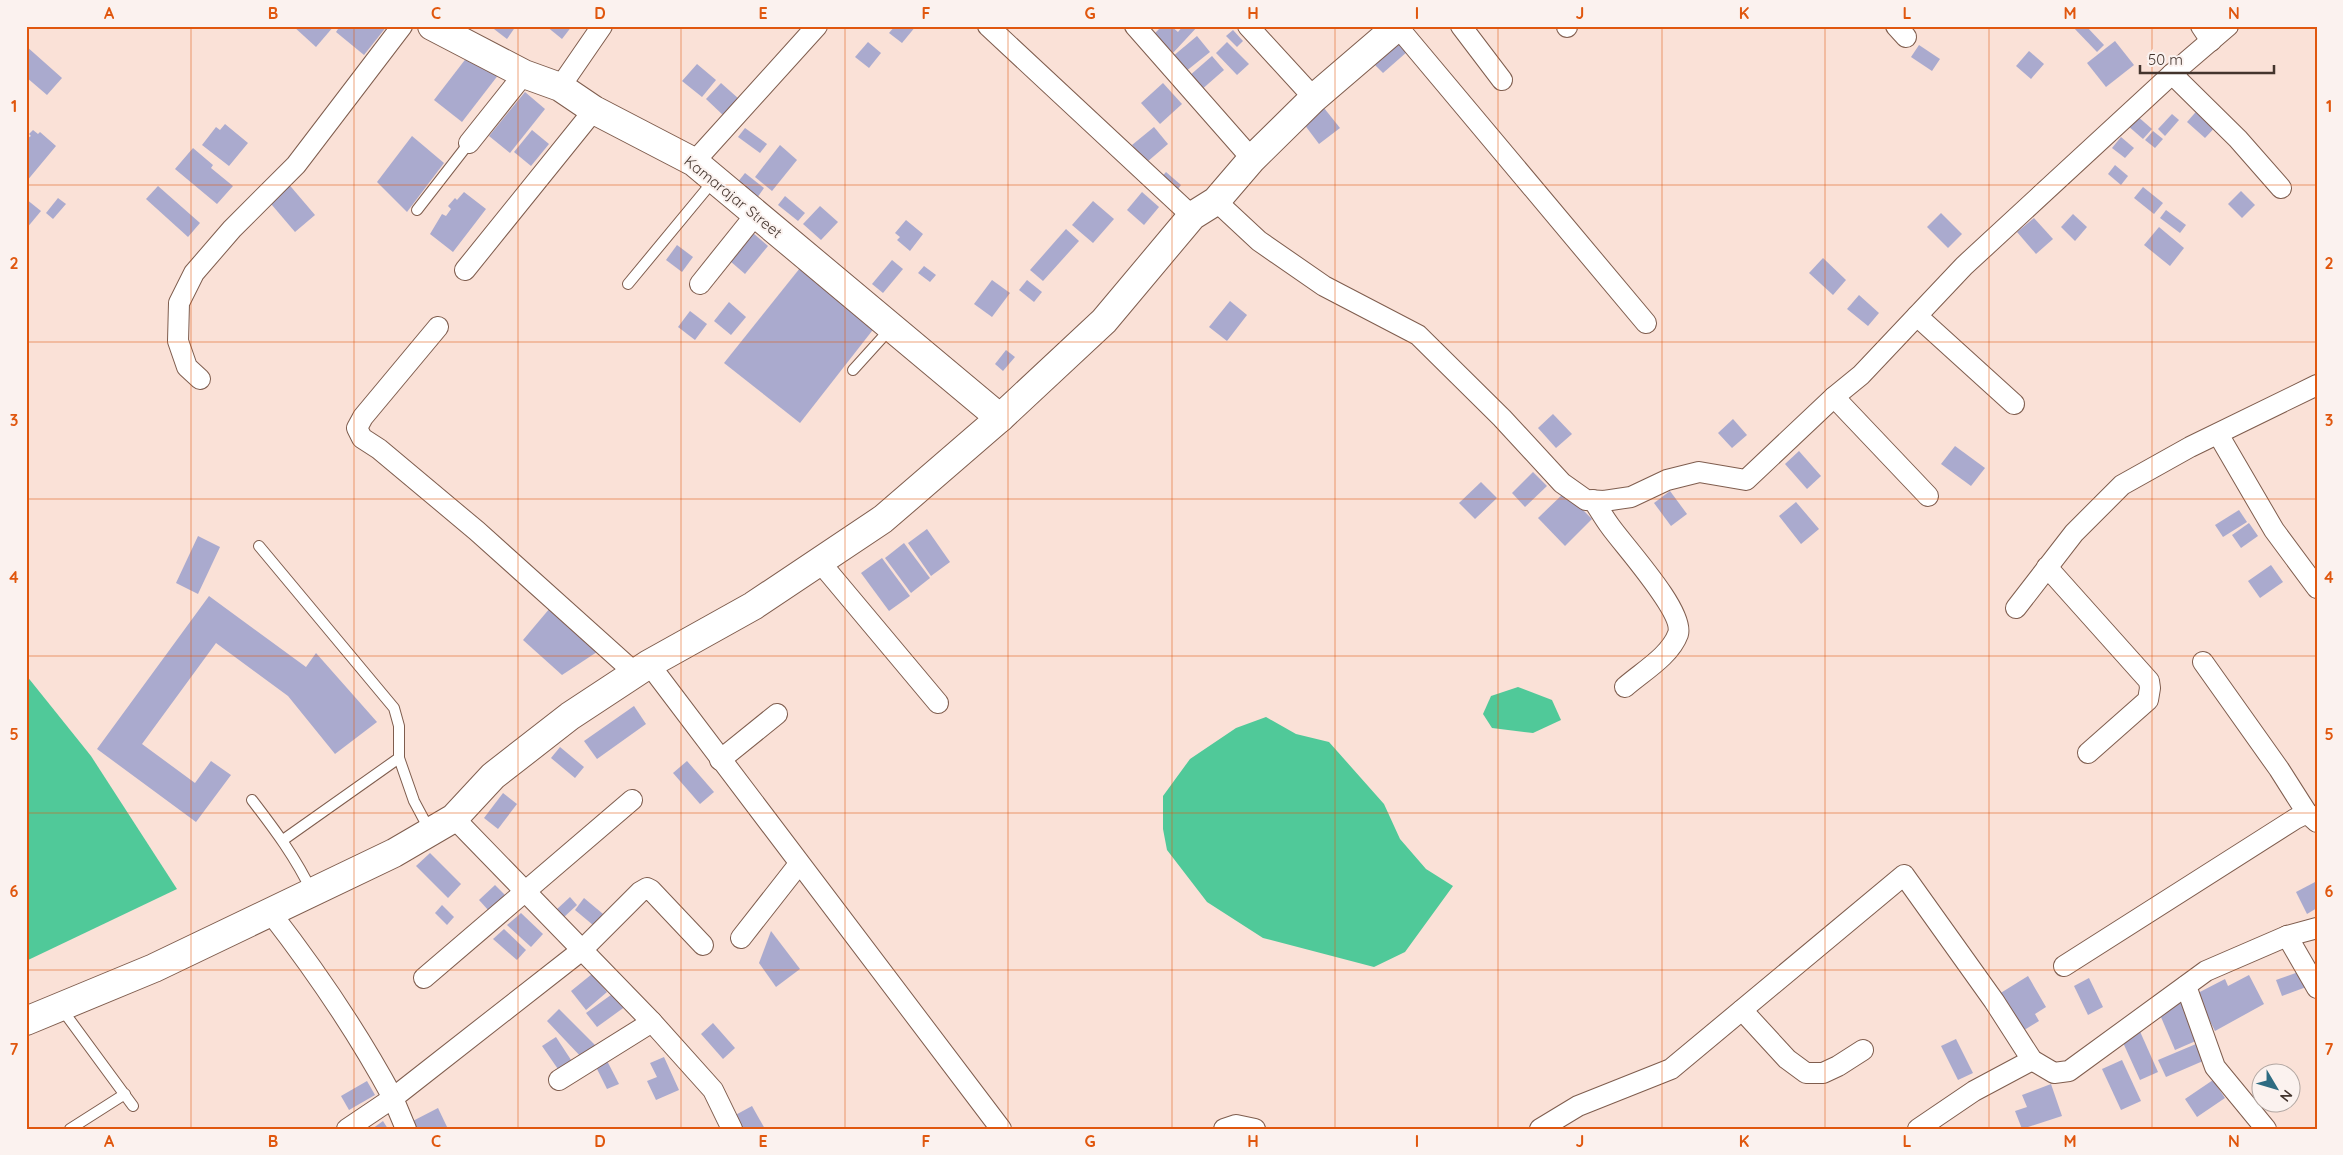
<svg xmlns="http://www.w3.org/2000/svg" width="2343" height="1155" font-family="Quicksand,sans-serif">
  <style>
    .water { fill: #50c999 }
    .building { fill: #aaaace }
    .lines { fill: none; stroke-linecap: round; stroke-linejoin: round }
    .lane-casing { stroke: #7f5d4e; stroke-width: 12 }
    .street-casing { stroke: #7f5d4e; stroke-width: 22 }
    .secondary-casing { stroke: #7f5d4e; stroke-width: 30 }
    .lane { stroke: #fff; stroke-width: 10 }
    .street { stroke: #fff; stroke-width: 20 }
    .secondary { stroke: #fff; stroke-width: 28 }
    .grid { fill: none; stroke: #e0570e; stroke-width: 1; stroke-opacity: 0.55 }
    .labels { text-anchor: middle; stroke-width: 4; stroke-linejoin: round; paint-order: stroke }
    .street-label { font-size: 15px; fill: #43342d; stroke: #fbf2ef }
    .neatline { fill: none; stroke: #e0570e; stroke-width: 2 }
    .grid-label { font-size: 16px; text-anchor: middle; font-weight: bold; fill: #e0570e }
  </style>
  <rect width="100%" height="100%" fill="#fae1d7"/>
  <!-- water -->
  <g class="water">
    <polygon points="26,675 91,756 177,889 26,961"/>
    <polygon points="1518,687 1552,700 1561,720 1533,733 1492,728 1483,714 1491,696"/>
    <polygon points="1266,717 1296,734 1329,742 1384,804 1400,839 1426,869 1453,886 1405,952 1374,967 1263,938 1207,902 1167,850 1163,829 1163,796 1190,759 1236,728"/>
  </g>
  <!-- building -->
  <g class="building">
    <polygon points="293,26 334,26 316,47"/>
    <polygon points="340,26 387,26 364,55 336,32"/>
    <polygon points="490,26 516,26 507,39"/>
    <polygon points="546,26 572,26 562,39"/>
    <polygon points="895,26 916,26 902,43 889,33"/>
    <polygon points="1162,26 1171,26 1178,32 1183,26 1198,26 1172,54 1153,35"/>
    <polygon points="2072,26 2086,26 2104,45 2097,52"/>
    <polygon points="1233,30 1243,41 1237,47 1226,36"/>
    <polygon points="1197,36 1210,52 1185,72 1172,57"/>
    <polygon points="1399,41 1408,51 1383,73 1374,64"/>
    <polygon points="2115,41 2134,65 2106,87 2087,63"/>
    <polygon points="868,42 881,53 869,68 855,57"/>
    <polygon points="1227,42 1249,64 1237,75 1216,53"/>
    <polygon points="1919,45 1940,59 1932,71 1911,57"/>
    <polygon points="26,46 62,78 47,95 26,77"/>
    <polygon points="2029,51 2044,64 2031,79 2016,66"/>
    <polygon points="471,52 499,74 462,122 434,100"/>
    <polygon points="1212,56 1224,70 1200,91 1188,77"/>
    <polygon points="697,64 716,80 702,97 682,81"/>
    <polygon points="721,83 739,99 724,116 706,99"/>
    <polygon points="1163,83 1182,104 1160,124 1141,103"/>
    <polygon points="525,92 545,109 510,153 489,136"/>
    <polygon points="2201,106 2219,123 2205,138 2187,122"/>
    <polygon points="1324,108 1340,128 1319,144 1304,124"/>
    <polygon points="2172,114 2179,120 2165,136 2158,129"/>
    <polygon points="2136,115 2152,129 2143,139 2127,125"/>
    <polygon points="225,124 248,143 229,166 202,145 216,127 220,130"/>
    <polygon points="1154,127 1168,144 1147,162 1132,145"/>
    <polygon points="745,128 767,144 760,153 738,137"/>
    <polygon points="33,130 38,134 40,132 56,146 26,182 26,139 31,136 29,134"/>
    <polygon points="532,130 549,144 531,166 514,152"/>
    <polygon points="2153,131 2163,139 2155,148 2145,140"/>
    <polygon points="412,136 444,163 407,212 377,182"/>
    <polygon points="2121,137 2134,148 2125,158 2112,148"/>
    <polygon points="780,145 797,160 772,191 755,177"/>
    <polygon points="193,148 213,165 211,168 233,186 217,204 175,169"/>
    <polygon points="2115,165 2128,176 2121,185 2108,174"/>
    <polygon points="1166,172 1181,185 1174,194 1158,181"/>
    <polygon points="745,173 764,188 757,198 737,183"/>
    <polygon points="286,181 315,215 295,232 266,198"/>
    <polygon points="158,186 200,223 188,237 146,199"/>
    <polygon points="2143,187 2163,203 2154,214 2134,198"/>
    <polygon points="2241,191 2255,205 2242,218 2228,204"/>
    <polygon points="464,192 486,209 453,252 430,234 442,214 446,216 451,209 448,206 455,198 457,200"/>
    <polygon points="1142,192 1159,207 1144,225 1127,210"/>
    <polygon points="785,196 805,213 798,221 778,205"/>
    <polygon points="58,198 66,204 53,219 46,213"/>
    <polygon points="26,199 41,211 26,229"/>
    <polygon points="1093,201 1114,219 1093,243 1072,225"/>
    <polygon points="820,206 838,222 821,240 803,224"/>
    <polygon points="2166,210 2186,225 2180,233 2160,218"/>
    <polygon points="1941,213 1962,234 1948,248 1927,227"/>
    <polygon points="2073,214 2087,227 2075,241 2061,227"/>
    <polygon points="2034,218 2053,239 2036,254 2017,232"/>
    <polygon points="906,220 923,234 910,251 897,240 900,237 895,233"/>
    <polygon points="2159,227 2184,248 2170,266 2144,245"/>
    <polygon points="1066,229 1079,241 1043,281 1030,270"/>
    <polygon points="753,233 768,246 745,274 730,261"/>
    <polygon points="677,245 693,257 682,272 666,260"/>
    <polygon points="1823,258 1846,280 1833,295 1809,273"/>
    <polygon points="892,260 903,269 883,293 872,284"/>
    <polygon points="804,263 879,322 800,423 724,363"/>
    <polygon points="924,266 936,275 930,282 918,273"/>
    <polygon points="992,280 1010,293 992,317 974,304"/>
    <polygon points="1027,280 1042,292 1034,302 1019,290"/>
    <polygon points="1859,295 1879,313 1868,326 1847,309"/>
    <polygon points="1230,301 1247,315 1227,341 1209,327"/>
    <polygon points="729,302 746,317 731,335 714,321"/>
    <polygon points="690,311 707,324 695,340 678,327"/>
    <polygon points="1006,350 1015,357 1003,371 995,364"/>
    <polygon points="1553,414 1572,434 1556,448 1538,428"/>
    <polygon points="1733,419 1747,435 1732,448 1718,433"/>
    <polygon points="1955,446 1985,468 1971,486 1941,464"/>
    <polygon points="1799,451 1821,476 1807,489 1785,464"/>
    <polygon points="1533,472 1547,486 1525,507 1512,493"/>
    <polygon points="1481,482 1497,498 1475,519 1459,503"/>
    <polygon points="1670,491 1687,514 1671,526 1654,503"/>
    <polygon points="1565,492 1592,519 1565,546 1538,518"/>
    <polygon points="1796,502 1819,529 1801,544 1779,516"/>
    <polygon points="2239,510 2247,522 2223,537 2215,525"/>
    <polygon points="2249,523 2258,536 2241,548 2232,535"/>
    <polygon points="927,529 950,562 931,576 908,543"/>
    <polygon points="198,536 220,547 198,594 176,583"/>
    <polygon points="904,543 930,578 911,593 885,558"/>
    <polygon points="882,558 910,596 889,611 861,573"/>
    <polygon points="2271,565 2283,582 2260,598 2248,581"/>
    <polygon points="209,596 306,667 316,653 377,722 335,754 288,696 216,643 142,744 195,783 211,761 231,775 196,822 97,749"/>
    <polygon points="550,608 600,650 562,675 523,640"/>
    <polygon points="634,706 646,724 597,759 584,741"/>
    <polygon points="560,747 584,767 575,778 551,758"/>
    <polygon points="687,761 714,792 700,804 673,773"/>
    <polygon points="503,793 517,804 498,829 484,818"/>
    <polygon points="430,853 461,884 448,898 416,866"/>
    <polygon points="2317,881 2317,908 2307,914 2296,892"/>
    <polygon points="495,885 505,895 489,911 479,900"/>
    <polygon points="570,897 577,905 563,918 556,910"/>
    <polygon points="584,898 609,919 599,930 575,910"/>
    <polygon points="442,905 454,917 447,925 435,913"/>
    <polygon points="521,913 543,934 531,947 507,925"/>
    <polygon points="504,929 526,950 517,960 493,939"/>
    <polygon points="771,931 800,969 776,987 759,963"/>
    <polygon points="2304,970 2309,986 2282,996 2276,980"/>
    <polygon points="592,974 607,992 586,1010 571,991"/>
    <polygon points="2249,975 2264,1004 2215,1031 2196,994 2225,979 2228,986"/>
    <polygon points="2028,976 2046,1007 2035,1014 2039,1021 2021,1032 1999,994"/>
    <polygon points="2089,978 2103,1007 2088,1015 2074,986"/>
    <polygon points="615,992 626,1006 597,1027 586,1013"/>
    <polygon points="2182,1000 2198,1040 2175,1050 2158,1010"/>
    <polygon points="559,1009 597,1047 584,1060 547,1021"/>
    <polygon points="713,1023 735,1048 723,1059 701,1034"/>
    <polygon points="2138,1027 2158,1072 2140,1080 2120,1036"/>
    <polygon points="556,1037 573,1063 560,1072 542,1046"/>
    <polygon points="1956,1039 1973,1073 1958,1080 1941,1046"/>
    <polygon points="2196,1044 2203,1061 2166,1077 2158,1060"/>
    <polygon points="604,1055 619,1084 607,1089 593,1061"/>
    <polygon points="664,1057 679,1090 656,1100 647,1081 657,1077 650,1063"/>
    <polygon points="2122,1060 2141,1101 2121,1110 2102,1069"/>
    <polygon points="2213,1080 2225,1098 2197,1117 2185,1099"/>
    <polygon points="367,1081 375,1095 349,1110 341,1096"/>
    <polygon points="2051,1084 2062,1116 2022,1129 2015,1111 2027,1107 2022,1095"/>
    <polygon points="752,1106 765,1129 737,1129 730,1118"/>
    <polygon points="438,1108 448,1129 409,1129 407,1124"/>
    <polygon points="383,1121 388,1129 372,1129"/>
  </g>
  <g class="lines">
    <defs>
      <g id="lane">
        <polyline points="417,210 469,143"/>
        <polyline points="628,284 714,180"/>
        <polyline points="853,370 891,328"/>
        <polyline points="259,546 394,708 399,726 399,758 414,801 430,831"/>
        <path d="M 252,800 C 275,830 296,858 312,892"/>
        <polyline points="283,840 399,758"/>
        <polyline points="61,1008 133,1106"/>
        <polyline points="70,1129 125,1094"/>
      </g>
      <g id="street">
        <polyline points="988,26 1192,216"/>
        <polyline points="1135,26 1252,159"/>
        <polyline points="1248,26 1314,98"/>
        <polyline points="1397,26 1646,323"/>
        <polyline points="1461,26 1502,80"/>
        <polyline points="1567,26 1567,27"/>
        <polyline points="1896,26 1906,37"/>
        <polyline points="2201,26 2211,41"/>
        <polyline points="2172,74 2238,139 2281,188"/>
        <polyline points="560,87 602,26"/>
        <polyline points="469,143 524,74"/>
        <polyline points="694,162 817,26"/>
        <polyline points="1216,201 1259,241 1324,286 1418,335 1502,418 1562,483 1586,500 1604,501 1631,497 1667,480 1699,472 1746,480 1834,397 1861,375 1964,266 2172,74 2228,26"/>
        <polyline points="465,270 594,110"/>
        <polyline points="700,284 756,214"/>
        <polyline points="1917,316 2014,404"/>
        <polyline points="438,327 363,417 357,428 362,438 379,449 477,531 635,673"/>
        <polyline points="200,379 187,367 178,341 179,303 194,273 232,229 296,165 402,26"/>
        <polyline points="1834,397 1928,496"/>
        <polyline points="2218,434 2274,530 2317,588"/>
        <path d="M 1593,500 C 1599,509 1604,518 1610,526 C 1624,546 1685,612 1678,634 C 1670,656 1642,672 1625,687"/>
        <polyline points="819,561 938,703"/>
        <polyline points="2047,567 2149,681 2150,688 2148,700 2088,753"/>
        <polyline points="2016,608 2074,533 2122,485 2190,447 2317,385"/>
        <polyline points="2203,662 2279,769 2307,813"/>
        <polyline points="649,664 1001,1129"/>
        <polyline points="720,760 777,714"/>
        <polyline points="454,818 652,1022 713,1090 732,1129"/>
        <path d="M 270,912 C 315,970 358,1033 393,1098 L 347,1129"/>
        <polyline points="2287,936 2317,988"/>
        <polyline points="741,938 799,864"/>
        <polyline points="2064,966 2295,819 2307,813 2317,822"/>
        <polyline points="424,978 632,800"/>
        <polyline points="2186,986 2215,1067 2266,1129"/>
        <polyline points="1742,1010 1787,1059 1806,1073 1823,1073 1838,1066 1863,1050"/>
        <polyline points="559,1080 652,1022"/>
        <polyline points="406,1129 393,1098 582,950 640,892 647,888 651,890 703,945"/>
        <polyline points="1224,1129 1236,1125 1255,1129"/>
        <polyline points="1540,1129 1578,1106 1671,1069 1904,875 1994,1001 2032,1060 2054,1073 2069,1071 2206,971 2287,936 2317,928"/>
        <polyline points="1918,1129 1974,1091 2032,1060"/>
      </g>
      <g id="secondary">
        <polyline points="432,26 524,74 560,87 594,110 694,162 1000,418"/>
        <polyline points="26,1021 154,968 394,853 454,818 493,776 570,716 649,664 753,606 883,519 1000,418 1104,321 1192,216 1216,201 1252,159 1314,98 1398,26"/>
      </g>
    </defs>
    <!-- lane casing -->
    <use href="#lane" class="lane-casing"/>
    <!-- street casing -->
    <use href="#street" class="street-casing"/>
    <!-- secondary casing -->
    <use href="#secondary" class="secondary-casing"/>
    <!-- lane -->
    <use href="#lane" class="lane"/>
    <!-- street -->
    <use href="#street" class="street"/>
    <!-- secondary -->
    <use href="#secondary" class="secondary"/>
  </g>
  <!-- grid -->
  <path class="grid" d="M 191,26 L 191,1129M 354,26 L 354,1129M 518,26 L 518,1129M 681,26 L 681,1129M 845,26 L 845,1129M 1008,26 L 1008,1129M 1172,26 L 1172,1129M 1335,26 L 1335,1129M 1498,26 L 1498,1129M 1662,26 L 1662,1129M 1825,26 L 1825,1129M 1989,26 L 1989,1129M 2152,26 L 2152,1129M 26,185 L 2317,185M 26,342 L 2317,342M 26,499 L 2317,499M 26,656 L 2317,656M 26,813 L 2317,813M 26,970 L 2317,970"/>
  <g class="labels">
    <!-- street labels -->
    <g class="street-label">
      <text transform="translate(733 197) rotate(39)" y="5">Kamarajar Street</text>
    </g>
  </g>
  <!-- border -->
  <rect width="2343" height="1155" fill="none" stroke="#fbf2ef" stroke-width="55"/>
  <!-- north arrow -->
  <g transform="translate(2276 1088) rotate(128)"><circle r="24" fill="#fbf2ef" stroke="#b1a6a1"/>
  <path d="M0-4L9 19L0 12L-9 19Z" fill="#2e6c82"/>
  <text y="-8" font-size="14" font-weight="bold" text-anchor="middle" fill="#43342d">N</text>
  </g>
  <!-- scale -->
  <path d="M2140 65v8h134v-8" fill="none" stroke="#43342d" stroke-width="2.5"/>
  <text x="2148" y="65" font-size="15" fill="#43342d" stroke="#fbf2ef" stroke-width="4" paint-order="stroke">50 m</text>
  <rect x="28" y="28" width="2288" height="1100" class="neatline"/>
  <g class="grid-label">
    <text x="109" y="19">A</text>
    <text x="273" y="19">B</text>
    <text x="436" y="19">C</text>
    <text x="600" y="19">D</text>
    <text x="763" y="19">E</text>
    <text x="926" y="19">F</text>
    <text x="1090" y="19">G</text>
    <text x="1253" y="19">H</text>
    <text x="1417" y="19">I</text>
    <text x="1580" y="19">J</text>
    <text x="1744" y="19">K</text>
    <text x="1907" y="19">L</text>
    <text x="2070" y="19">M</text>
    <text x="2234" y="19">N</text>
    <text x="14" y="112">1</text>
    <text x="2329" y="112">1</text>
    <text x="14" y="269">2</text>
    <text x="2329" y="269">2</text>
    <text x="14" y="426">3</text>
    <text x="2329" y="426">3</text>
    <text x="14" y="583">4</text>
    <text x="2329" y="583">4</text>
    <text x="14" y="740">5</text>
    <text x="2329" y="740">5</text>
    <text x="14" y="897">6</text>
    <text x="2329" y="897">6</text>
    <text x="14" y="1055">7</text>
    <text x="2329" y="1055">7</text>
    <text x="109" y="1147">A</text>
    <text x="273" y="1147">B</text>
    <text x="436" y="1147">C</text>
    <text x="600" y="1147">D</text>
    <text x="763" y="1147">E</text>
    <text x="926" y="1147">F</text>
    <text x="1090" y="1147">G</text>
    <text x="1253" y="1147">H</text>
    <text x="1417" y="1147">I</text>
    <text x="1580" y="1147">J</text>
    <text x="1744" y="1147">K</text>
    <text x="1907" y="1147">L</text>
    <text x="2070" y="1147">M</text>
    <text x="2234" y="1147">N</text>
  </g>
</svg>
